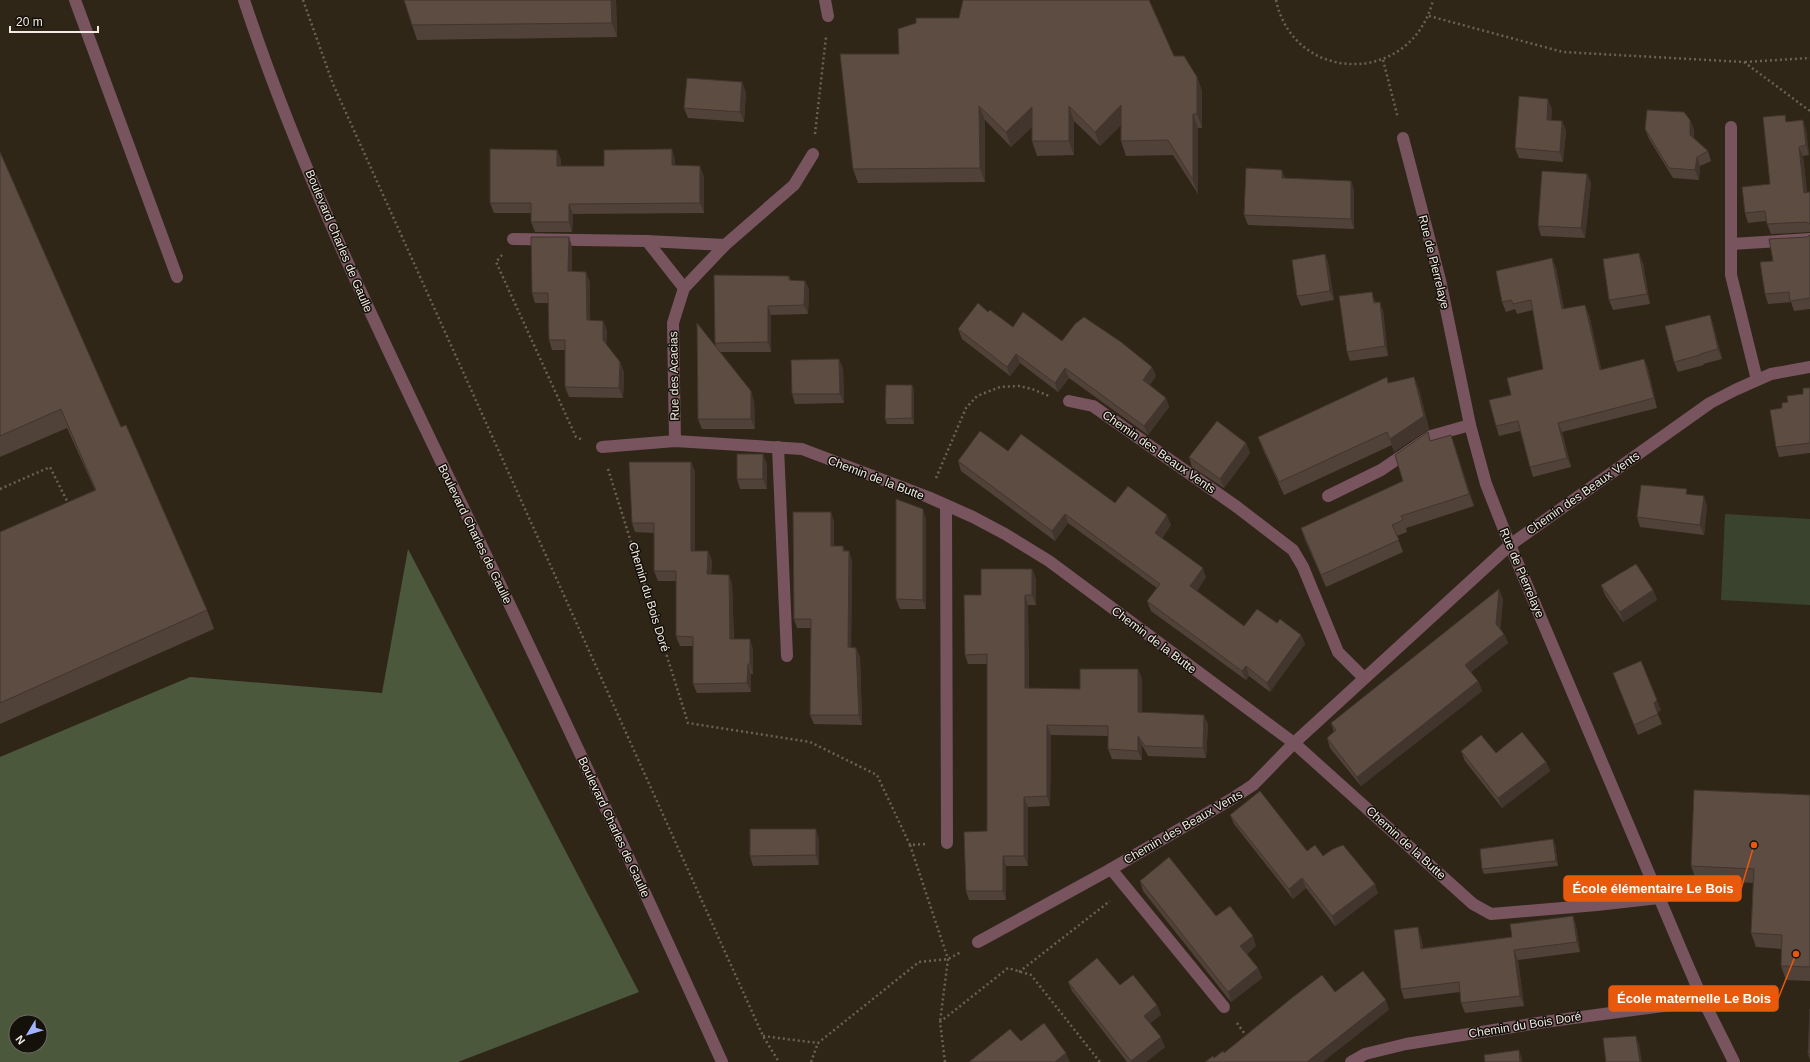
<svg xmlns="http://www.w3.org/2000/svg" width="1810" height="1062" font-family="Arial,sans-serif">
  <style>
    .green { fill: #39432d }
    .forest { fill: #4b583c; fill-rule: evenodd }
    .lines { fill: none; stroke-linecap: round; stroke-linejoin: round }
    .path { stroke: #6a6255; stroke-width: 2.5; stroke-dasharray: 2 3; stroke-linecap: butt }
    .minor { stroke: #77545e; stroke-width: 12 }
    .wall { fill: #504139 }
    .shaded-wall { fill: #41352e }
    .building { fill: #5d4c42; stroke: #41352e }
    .labels { text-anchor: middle; stroke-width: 3; stroke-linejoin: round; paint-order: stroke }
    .street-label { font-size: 12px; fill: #f1ebe2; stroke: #14100a }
    .leader { fill: none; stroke: #e8590c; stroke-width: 1.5 }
    .callout-dot { fill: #e8590c; stroke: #14100a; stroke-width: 1.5 }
    .callout { fill: #e8590c; stroke: #e8590c; stroke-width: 1.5 }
    .callout-label { font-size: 13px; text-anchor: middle; font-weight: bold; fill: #fff }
  </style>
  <rect width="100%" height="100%" fill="#2f2618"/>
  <!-- green -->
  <polygon class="green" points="1725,514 1810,519 1810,605 1721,600"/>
  <!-- forest -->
  <path class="forest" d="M 408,549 L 639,992 L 458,1062 L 0,1062 L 0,757 L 190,677 L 382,693 ZM 16,1022 L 40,1022 L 40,1046 L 16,1046 Z"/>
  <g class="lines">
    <!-- path -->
    <g class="path">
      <polyline points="303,0 333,84 763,1036 779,1062"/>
      <path d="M 1276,0 C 1294,85 1412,86 1433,0"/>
      <polyline points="1429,16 1563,52 1744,62 1810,111"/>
      <polyline points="1383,60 1398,118"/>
      <polyline points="1745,62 1810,58"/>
      <polyline points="815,134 826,37"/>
      <polyline points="502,255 496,262 576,437 583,440"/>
      <polyline points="608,469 688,723 810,742 877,775 910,845"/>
      <polyline points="936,478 966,408 977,396 1000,387 1019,386 1032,389 1049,396"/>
      <polyline points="0,489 50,467 69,505"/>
      <polyline points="925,844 910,845 948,959 940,1022"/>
      <polyline points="1019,972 1110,901"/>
      <polyline points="1237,1023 1247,1037"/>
      <polyline points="763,1036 818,1043 919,962 948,959 961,952"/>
      <polyline points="811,1062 818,1043"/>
      <polyline points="945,1062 940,1022 1008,968 1031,975 1100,1062"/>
    </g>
    <!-- minor -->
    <g class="minor">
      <polyline points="75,0 177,277"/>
      <path d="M 244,0 C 307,191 398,371 485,553 C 566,722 645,891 722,1062"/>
      <polyline points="825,0 828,16"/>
      <polyline points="1731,127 1731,275 1757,380"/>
      <polyline points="1403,138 1440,280 1470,425 1486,484 1510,545 1686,961 1702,998 1734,1062"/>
      <polyline points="513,239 647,241 684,288"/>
      <polyline points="647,241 725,245"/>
      <polyline points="1731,244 1810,239"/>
      <polyline points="1069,401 1093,406 1237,507 1293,550 1303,567 1338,652 1364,678"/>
      <polyline points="675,441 673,323 684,288 725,245 794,185 813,154"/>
      <polyline points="602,447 675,441 802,449 928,497 973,517 1005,534 1049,561 1294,743 1473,904 1491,914 1597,905 1659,898"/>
      <polyline points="778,447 787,656"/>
      <polyline points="1328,496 1381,470 1431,436 1470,425"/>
      <polyline points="946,506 947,843"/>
      <polyline points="1111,869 1224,1007"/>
      <polyline points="978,942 1111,869 1230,800 1253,785 1294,743 1510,545 1710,403 1735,390 1771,374 1810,367"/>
      <polyline points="1351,1062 1365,1054 1406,1044 1544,1022 1678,1004 1702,998"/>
    </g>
  </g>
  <!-- wall -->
  <g class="wall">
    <polygon points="616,0 617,37 417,40 412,25"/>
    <polygon points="959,18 1174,56 1197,77 1202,91 1202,128 1198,128 1198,194 1173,155 1126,156 1121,141 1121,125 1100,146 1074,121 1074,155 1037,156 1032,141 1032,127 1011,147 985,120 985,182 858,183 853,169 899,54"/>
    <polygon points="746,92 744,122 688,118 684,108"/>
    <polygon points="1552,109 1551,120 1562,121 1566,131 1563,162 1519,158 1515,148"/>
    <polygon points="1690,120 1694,130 1694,138 1708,151 1711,161 1700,166 1699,180 1673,178 1649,139 1645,129"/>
    <polygon points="1788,121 1806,130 1809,155 1803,156 1807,192 1810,192 1810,232 1771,234 1766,221 1748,223 1745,213 1770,184"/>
    <polygon points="557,150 561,160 561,166 604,166 675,159 675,166 704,176 704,213 573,214 572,232 535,232 531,222 531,213 494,213 490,203"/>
    <polygon points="0,152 121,427 207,610 214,629 0,724 0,532 95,490 67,428 0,457"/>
    <polygon points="1587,174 1591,183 1585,238 1541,236 1538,226"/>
    <polygon points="1285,178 1351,181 1354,191 1354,229 1248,225 1244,215"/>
    <polygon points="1810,235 1810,309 1794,311 1791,302 1768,304 1765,294 1773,261 1807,237"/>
    <polygon points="569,237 572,247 572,271 590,282 590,320 603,321 607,331 606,345 620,362 624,372 623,398 569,397 565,387 565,350 552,350 549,340 548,303 535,303 532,293"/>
    <polygon points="1325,254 1328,263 1334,300 1301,306 1297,296"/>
    <polygon points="1552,258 1556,268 1564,309 1589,315 1601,370 1644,359 1648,369 1657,408 1562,432 1571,467 1533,477 1530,467 1520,431 1499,436 1496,426 1511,395 1543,369 1533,310 1517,314 1515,309 1506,312 1502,302"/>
    <polygon points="1643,263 1650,304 1613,310 1609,300"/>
    <polygon points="789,276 791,281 805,281 809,290 808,314 771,315 771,352 720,352 754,401 755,429 702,429 698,419 716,347 715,343"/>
    <polygon points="1375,301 1376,302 1383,311 1388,356 1350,361 1347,352"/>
    <polygon points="988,312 1013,327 1152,367 1156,376 1150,385 1166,398 1169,407 1148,435 1069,378 1058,392 1020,363 1010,376 962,339 958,329"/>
    <polygon points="1710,315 1713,325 1722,359 1703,364 1704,365 1678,372 1674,362"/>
    <polygon points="839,359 843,369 844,403 795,404 792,394"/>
    <polygon points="1414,377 1419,390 1429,429 1394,452 1392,445 1284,495 1263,450 1258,437"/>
    <polygon points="912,385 914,390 914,424 887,424 885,419"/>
    <polygon points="1810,388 1810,453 1779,457 1776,447 1788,402 1803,394"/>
    <polygon points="1451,435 1455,447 1474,506 1406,528 1407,532 1397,536 1403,552 1326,587 1305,540 1301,528 1403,481 1431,441"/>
    <polygon points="1246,443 1250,453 1224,488 1192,467 1189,457"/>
    <polygon points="1008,451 1115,503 1171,525 1162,538 1206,577 1197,591 1244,626 1277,623 1301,635 1305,644 1270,692 1249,676 1246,680 1151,611 1147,601 1157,588 1116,558 1068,523 1055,541 961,471 958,461"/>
    <polygon points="691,462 695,472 695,551 708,551 712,561 711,574 732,584 734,639 753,649 753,674 751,674 751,692 697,693 693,684 693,646 680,646 676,636 676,581 658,581 654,571 654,533 635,532 632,523"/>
    <polygon points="767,464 767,489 740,489 737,479"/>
    <polygon points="1689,494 1707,506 1704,535 1640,527 1637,517"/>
    <polygon points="926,519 926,609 900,609 896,599"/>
    <polygon points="834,521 834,546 843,546 845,551 849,551 852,561 851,647 856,648 860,657 862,725 814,724 810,715 811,628 797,628 794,619"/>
    <polygon points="1032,569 1036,579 1036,605 1028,605 1029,688 1080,689 1142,678 1142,712 1208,724 1206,758 1148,756 1142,745 1142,760 1112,759 1108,749 1108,736 1051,735 1050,806 1028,807 1028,866 1006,866 1006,900 969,900 966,891 987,831 987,664 968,664 965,655 981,595"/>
    <polygon points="1601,585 1653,590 1657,600 1623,622 1605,595"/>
    <polygon points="1503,599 1500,629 1504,634 1508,643 1471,672 1478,681 1482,691 1361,786 1330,748 1327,738 1334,732 1331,723"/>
    <polygon points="1613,673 1661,710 1657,712 1662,724 1638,735"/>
    <polygon points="1461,751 1496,753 1546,762 1550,771 1502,808 1465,761"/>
    <polygon points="1810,795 1810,981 1786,980 1781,966 1782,949 1756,947 1751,933 1753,883 1696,880 1691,866"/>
    <polygon points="1230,815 1307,851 1323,856 1378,893 1335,926 1306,888 1293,899 1234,824"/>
    <polygon points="819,839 819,865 753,866 750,856"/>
    <polygon points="1553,839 1555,844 1558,866 1484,874 1482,869"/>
    <polygon points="1140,881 1216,916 1256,946 1247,954 1258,968 1262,978 1231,1002 1143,891"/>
    <polygon points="1573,916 1576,926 1580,952 1518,960 1524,1006 1465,1013 1461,1003 1460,992 1404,999 1401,989 1421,937 1423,948 1512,937"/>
    <polygon points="1068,982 1120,985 1157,1005 1161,1015 1150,1023 1165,1047 1146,1062 1127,1062 1072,991"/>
    <polygon points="1810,1009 1810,1060 1808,1054"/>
  </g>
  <!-- shaded-wall -->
  <g class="shaded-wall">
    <polygon points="611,0 616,0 617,37 612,23"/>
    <polygon points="1197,77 1202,91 1202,128 1197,114"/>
    <polygon points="742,82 746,92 744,122 740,112"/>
    <polygon points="1548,99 1552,109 1551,130 1547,120"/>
    <polygon points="1121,105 1126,119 1100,146 1095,132"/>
    <polygon points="979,106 985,120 985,182 980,168"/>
    <polygon points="1069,106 1074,121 1074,155 1069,141"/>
    <polygon points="1032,107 1037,122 1011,147 1006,132"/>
    <polygon points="1193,114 1198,128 1198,194 1193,180"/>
    <polygon points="1690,120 1694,130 1693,145 1690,135"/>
    <polygon points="1803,120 1806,130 1809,155 1806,145"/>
    <polygon points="1562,121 1566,131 1563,162 1560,152"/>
    <polygon points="1799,147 1803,156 1808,202 1804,193"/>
    <polygon points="672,149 675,159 675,175 672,165"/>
    <polygon points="557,150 561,160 561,176 557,166"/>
    <polygon points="1697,157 1700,166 1699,180 1695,170"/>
    <polygon points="700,166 704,176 704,213 700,203"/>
    <polygon points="1282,170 1286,180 1282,178"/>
    <polygon points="1587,174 1591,183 1585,238 1581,228"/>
    <polygon points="1351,181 1354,191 1354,229 1351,219"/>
    <polygon points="569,204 573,214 572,232 569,222"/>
    <polygon points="569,237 572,247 572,281 568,271"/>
    <polygon points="1639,253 1643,263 1650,304 1647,294"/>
    <polygon points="1325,254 1328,263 1334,300 1330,291"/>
    <polygon points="1552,258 1556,268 1566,319 1562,309"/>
    <polygon points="586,272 590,282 590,330 587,320"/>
    <polygon points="805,281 809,290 808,314 804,305"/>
    <polygon points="1372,292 1375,301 1377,312 1374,303"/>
    <polygon points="1380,302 1383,311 1388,356 1385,346"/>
    <polygon points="1585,305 1589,315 1604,380 1600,370"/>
    <polygon points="768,306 771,315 771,352 768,342"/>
    <polygon points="1710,315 1713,325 1722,359 1718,349"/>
    <polygon points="603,321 607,331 606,350 603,340"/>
    <polygon points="1016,354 1020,363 1010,376 1007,367"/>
    <polygon points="839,359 843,369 844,403 840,394"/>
    <polygon points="1644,359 1648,369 1657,408 1654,398"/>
    <polygon points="620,362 624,372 623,398 619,388"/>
    <polygon points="1152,367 1156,376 1147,389 1143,380"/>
    <polygon points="1065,368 1069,378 1058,392 1055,383"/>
    <polygon points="1414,377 1419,390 1429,429 1394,452 1390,439"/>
    <polygon points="912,385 914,390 914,424 912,418"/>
    <polygon points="751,391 754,401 755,429 751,419"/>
    <polygon points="1166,398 1169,407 1148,435 1144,426"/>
    <polygon points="1558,423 1562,432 1571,467 1567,458"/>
    <polygon points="1451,435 1455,447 1474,506 1469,494"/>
    <polygon points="1246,443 1250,453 1224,488 1220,479"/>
    <polygon points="763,454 767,464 767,489 763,479"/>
    <polygon points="691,462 695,472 695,560 691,551"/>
    <polygon points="1704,496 1707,506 1704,535 1700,525"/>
    <polygon points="923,509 926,519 926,609 923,600"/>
    <polygon points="831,512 834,521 834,555 831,546"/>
    <polygon points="1065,514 1068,523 1055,541 1052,531"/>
    <polygon points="1167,515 1171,525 1158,542 1155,533"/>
    <polygon points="708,551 712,561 711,584 707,574"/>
    <polygon points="849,551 852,561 851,657 848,647"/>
    <polygon points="1203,568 1206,577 1193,596 1190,586"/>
    <polygon points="1032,569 1036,579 1036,605 1032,595"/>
    <polygon points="729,575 732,584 734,649 730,639"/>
    <polygon points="1499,589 1503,599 1500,634 1496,624"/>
    <polygon points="1653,590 1657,600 1623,622 1620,612"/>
    <polygon points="1025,595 1028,605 1029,697 1025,688"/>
    <polygon points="1504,634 1508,643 1468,674 1465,665"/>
    <polygon points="1301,635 1305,644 1270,692 1267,683"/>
    <polygon points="750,639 753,649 753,674 750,664"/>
    <polygon points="856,648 860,657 862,725 859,715"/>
    <polygon points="748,664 751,674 751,692 747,683"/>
    <polygon points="1246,666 1249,676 1246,680 1242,671"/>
    <polygon points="1138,669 1142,678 1142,722 1138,712"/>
    <polygon points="1478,681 1482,691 1361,786 1357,777"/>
    <polygon points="1657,700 1661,710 1657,713 1654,703"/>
    <polygon points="1204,715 1208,724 1206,758 1203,748"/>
    <polygon points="1047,725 1051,735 1050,806 1047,796"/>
    <polygon points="1138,736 1142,745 1142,760 1138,751"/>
    <polygon points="1546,762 1550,771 1502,808 1498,798"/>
    <polygon points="1024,797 1028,807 1028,866 1024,856"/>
    <polygon points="816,829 819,839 819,865 816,855"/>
    <polygon points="1553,839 1555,844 1558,866 1556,861"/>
    <polygon points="1003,856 1006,866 1006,900 1003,891"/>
    <polygon points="1302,878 1306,888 1293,899 1289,889"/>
    <polygon points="1375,884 1378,893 1335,926 1332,916"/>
    <polygon points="1573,916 1576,926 1580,952 1577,942"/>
    <polygon points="1418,927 1421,937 1425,959 1421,949"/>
    <polygon points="1253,936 1256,946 1244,956 1240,946"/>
    <polygon points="1514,950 1518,960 1524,1006 1520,996"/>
    <polygon points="1258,968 1262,978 1231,1002 1228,992"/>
    <polygon points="1386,1000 1389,1010 1323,1062 1307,1062"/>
    <polygon points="1157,1005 1161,1015 1147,1025 1144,1016"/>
    <polygon points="1636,1036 1639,1044 1642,1062 1640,1062"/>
    <polygon points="1161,1037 1165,1047 1146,1062 1131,1062 1131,1061"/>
    <polygon points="1519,1050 1522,1059 1522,1062 1520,1062"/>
    <polygon points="1066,1053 1070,1062 1055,1062"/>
  </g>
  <!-- building -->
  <g class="building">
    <polygon points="404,0 611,0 612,23 412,25"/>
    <polygon points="963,0 1149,0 1174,56 1184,56 1197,77 1197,114 1193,114 1193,180 1168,140 1121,141 1121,105 1095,132 1069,106 1069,141 1032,141 1032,107 1006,132 979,106 980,168 853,169 840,54 899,54 898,29 916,23 916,18 959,18"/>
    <polygon points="687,78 742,82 740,112 684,108"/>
    <polygon points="1519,96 1548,99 1547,120 1562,121 1560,152 1515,148"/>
    <polygon points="1647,110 1684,112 1690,120 1690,135 1708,151 1697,157 1695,170 1669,168 1645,129"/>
    <polygon points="1785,115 1786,122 1803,120 1806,145 1799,147 1804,193 1810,192 1810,224 1806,222 1767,224 1765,211 1745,213 1742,187 1770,184 1763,117"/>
    <polygon points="490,149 557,150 557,166 604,166 604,150 672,149 672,165 700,166 700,203 569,204 569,222 531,222 531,203 490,203"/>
    <polygon points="0,152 121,427 126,425 207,610 0,703 0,532 96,490 61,409 0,436"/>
    <polygon points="1246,168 1282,170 1282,178 1351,181 1351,219 1244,215"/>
    <polygon points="1542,171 1587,174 1581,228 1538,226"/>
    <polygon points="1810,235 1810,298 1790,301 1789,292 1765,294 1760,262 1773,261 1769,239 1807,237"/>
    <polygon points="531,237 569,237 568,271 586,272 587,320 603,321 603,340 620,362 619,388 565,387 565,340 549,340 548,293 532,293"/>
    <polygon points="1639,253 1647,294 1609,300 1603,259"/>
    <polygon points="1325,254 1330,291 1297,296 1292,260"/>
    <polygon points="1552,258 1562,309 1585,305 1600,370 1644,359 1654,398 1558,423 1567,458 1530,467 1518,421 1496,426 1489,400 1511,395 1507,378 1543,369 1531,300 1513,304 1511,300 1502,302 1496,271"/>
    <polygon points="714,275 789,276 789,280 805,281 804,305 768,306 768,342 715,343"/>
    <polygon points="1372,292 1374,303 1380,302 1385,346 1347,352 1339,296"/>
    <polygon points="978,303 988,312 990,310 1013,327 1023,312 1062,341 1075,324 1084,317 1121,342 1152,367 1143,380 1166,398 1144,426 1065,368 1055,383 1016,354 1007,367 958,329"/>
    <polygon points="1710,315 1718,349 1700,354 1700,355 1674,362 1665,326"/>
    <polygon points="697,323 751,391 751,419 698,419"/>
    <polygon points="839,359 840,394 792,394 791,360"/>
    <polygon points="1387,377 1388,383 1414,377 1424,416 1390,439 1387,432 1279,482 1258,437"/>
    <polygon points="886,385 912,385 912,418 885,419"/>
    <polygon points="1803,388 1810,388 1810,443 1776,447 1770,410 1782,408 1782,403 1788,402 1787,396 1803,394"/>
    <polygon points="1217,421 1246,443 1220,479 1189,457"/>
    <polygon points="980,431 1008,451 1021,434 1115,503 1128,486 1167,515 1155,533 1203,568 1190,586 1244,626 1257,609 1277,623 1280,619 1301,635 1267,683 1246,666 1242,671 1147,601 1160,584 1065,514 1052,531 958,461"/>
    <polygon points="1428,432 1430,441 1451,435 1469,494 1401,516 1403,520 1392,525 1399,540 1321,575 1301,528 1403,481 1395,455"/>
    <rect x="737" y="454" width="26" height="25"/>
    <polygon points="629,462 691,462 691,551 708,551 707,574 729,575 730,639 750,639 750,664 748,664 747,683 693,684 693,637 676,636 676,571 654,571 654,523 632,523"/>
    <polygon points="1641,485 1687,489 1686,494 1704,496 1700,525 1637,517"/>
    <polygon points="896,499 923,509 923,600 896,599"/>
    <polygon points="793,512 831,512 831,546 843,546 843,551 849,551 848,647 856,648 859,715 810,715 811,619 794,619"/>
    <polygon points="1636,564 1653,590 1620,612 1601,585"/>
    <polygon points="981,569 1032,569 1032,595 1025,595 1025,688 1080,689 1080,669 1138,669 1138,712 1204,715 1203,748 1145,746 1138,736 1138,751 1108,749 1108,726 1047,725 1047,796 1024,797 1024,856 1003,856 1003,891 966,891 964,832 987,831 987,654 965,655 964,595 981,595"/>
    <polygon points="1499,589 1496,624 1504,634 1465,665 1478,681 1357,777 1327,738 1336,730 1331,723"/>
    <polygon points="1641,661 1657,700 1654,703 1658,714 1634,725 1613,673"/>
    <polygon points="1522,732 1546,762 1498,798 1461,751 1481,735 1496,753"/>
    <polygon points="1694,790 1810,795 1810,967 1781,966 1782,935 1751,933 1754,869 1691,866"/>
    <polygon points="1260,791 1307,851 1315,845 1323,856 1333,849 1343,845 1375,884 1332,916 1302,878 1289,889 1230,815"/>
    <polygon points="750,829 816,829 816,855 750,856"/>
    <polygon points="1553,839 1556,861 1482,869 1480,849"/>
    <polygon points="1169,857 1216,916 1230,906 1253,936 1240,946 1258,968 1228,992 1140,881"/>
    <polygon points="1573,916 1577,942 1514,950 1520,996 1461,1003 1459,982 1401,989 1394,930 1418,927 1421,949 1512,937 1510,924"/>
    <polygon points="1097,958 1120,985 1133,975 1157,1005 1144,1016 1161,1037 1131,1061 1068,982"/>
    <polygon points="1363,971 1386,1000 1307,1062 1205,1062 1213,1056 1214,1058 1223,1051 1224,1053 1293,997 1322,975 1335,992"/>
    <polygon points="1810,1009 1810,1054 1808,1054"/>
    <polygon points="1044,1023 1066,1053 1055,1062 969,1062 1010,1029 1021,1041"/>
    <polygon points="1636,1036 1640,1062 1606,1062 1603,1038"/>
    <polygon points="1519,1050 1520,1062 1485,1062 1484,1055"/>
  </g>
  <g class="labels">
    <!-- street labels -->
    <g class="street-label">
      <text transform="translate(339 241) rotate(67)" y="4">Boulevard Charles de Gaulle</text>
      <text transform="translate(1434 262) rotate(76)" y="4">Rue de Pierrelaye</text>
      <text transform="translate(674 376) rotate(-91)" y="4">Rue des Acacias</text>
      <text transform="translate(1159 452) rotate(35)" y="4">Chemin des Beaux Vents</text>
      <text transform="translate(876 478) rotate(21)" y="4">Chemin de la Butte</text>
      <text transform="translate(1583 493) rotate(-35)" y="4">Chemin des Beaux Vents</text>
      <text transform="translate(475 534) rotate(64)" y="4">Boulevard Charles de Gaulle</text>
      <text transform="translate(1522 573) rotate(67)" y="4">Rue de Pierrelaye</text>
      <text transform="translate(649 597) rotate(73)" y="4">Chemin du Bois Doré</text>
      <text transform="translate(1154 640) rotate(37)" y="4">Chemin de la Butte</text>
      <text transform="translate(614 827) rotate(65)" y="4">Boulevard Charles de Gaulle</text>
      <text transform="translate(1183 827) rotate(-30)" y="4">Chemin des Beaux Vents</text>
      <text transform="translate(1406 843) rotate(42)" y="4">Chemin de la Butte</text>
      <text transform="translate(1525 1025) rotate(-9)" y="4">Chemin du Bois Doré</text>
    </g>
  </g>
  <!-- callouts -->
  <path class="leader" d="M1754 845L1741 889M1796 954L1778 999"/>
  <g class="callout-dot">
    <circle cx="1754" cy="845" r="4"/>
    <circle cx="1796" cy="954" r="4"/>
  </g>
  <g class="callout">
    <rect x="1564" y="876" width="177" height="25" rx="4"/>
    <rect x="1609" y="986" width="169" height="25" rx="4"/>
  </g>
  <g class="callout-label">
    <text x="1653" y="893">École élémentaire Le Bois</text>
    <text x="1694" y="1003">École maternelle Le Bois</text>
  </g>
  <!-- north arrow -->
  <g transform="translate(28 1034) rotate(232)"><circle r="19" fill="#14100a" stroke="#6c6860"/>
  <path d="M0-3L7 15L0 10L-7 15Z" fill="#a3b2fd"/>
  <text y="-6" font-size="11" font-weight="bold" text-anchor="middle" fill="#f1ebe2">N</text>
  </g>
  <!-- scale -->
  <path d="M10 26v6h88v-6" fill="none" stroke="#f1ebe2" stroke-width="2"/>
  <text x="16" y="26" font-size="12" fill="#f1ebe2" stroke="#14100a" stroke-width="3" paint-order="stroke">20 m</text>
</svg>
